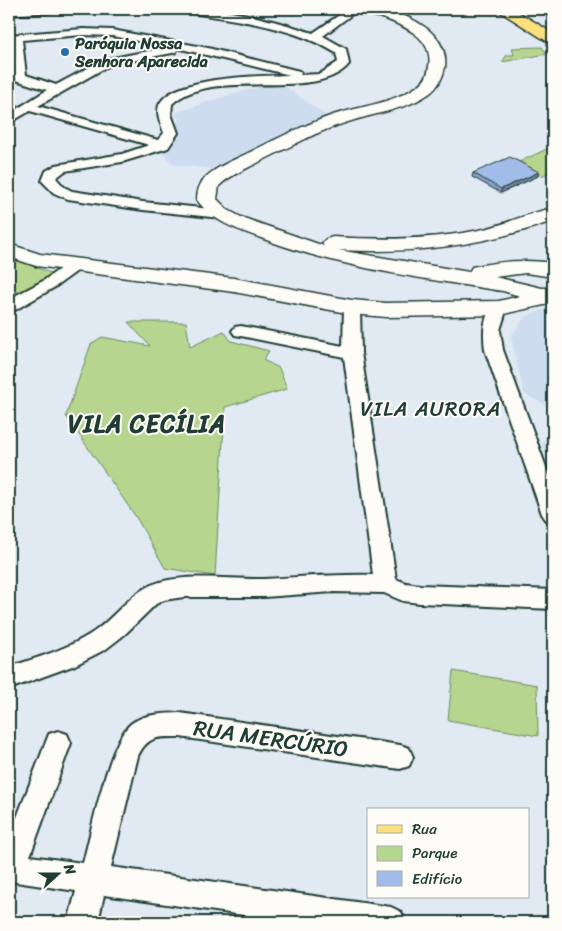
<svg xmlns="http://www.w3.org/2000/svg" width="562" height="931" font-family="Sriracha,sans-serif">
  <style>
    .built { fill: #cedcef }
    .green { fill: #b6d68f; stroke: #6a8a62 }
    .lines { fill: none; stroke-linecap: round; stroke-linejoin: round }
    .street-casing { stroke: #1f3d34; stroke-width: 4 }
    .secondary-casing { stroke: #1f3d34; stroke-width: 3 }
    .primary-casing { stroke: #1f3d34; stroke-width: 3 }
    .street { fill: #fdfcf7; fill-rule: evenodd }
    .secondary { fill: #fdfcf7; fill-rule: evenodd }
    .primary { fill: #fce080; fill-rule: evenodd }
    .wall { fill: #8aa2c8; stroke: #1f3d34 }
    .shaded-wall { fill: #7184a2; stroke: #1f3d34 }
    .building { fill: #a1bce8; stroke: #1f3d34 }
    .poi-dot { fill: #1f6fb2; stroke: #fdfcf7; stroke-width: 2 }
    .labels { text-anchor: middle; stroke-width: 4; stroke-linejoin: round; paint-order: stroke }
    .far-poi-label { font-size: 16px; font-weight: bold; fill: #1f3d34; stroke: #fdfcf7; text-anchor: start }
    .quarter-label { font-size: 21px; letter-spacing: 1px; fill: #1f3d34; stroke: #fdfcf7 }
    .near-street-label { font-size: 22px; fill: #1f3d34; stroke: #fdfcf7 }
    .district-label { font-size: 24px; font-weight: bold; letter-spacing: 1px; fill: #1f3d34; stroke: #fdfcf7 }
  </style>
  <rect width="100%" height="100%" fill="#e1e9f2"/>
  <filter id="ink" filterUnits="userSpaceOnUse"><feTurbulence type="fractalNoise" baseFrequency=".02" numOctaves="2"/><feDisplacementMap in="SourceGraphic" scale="10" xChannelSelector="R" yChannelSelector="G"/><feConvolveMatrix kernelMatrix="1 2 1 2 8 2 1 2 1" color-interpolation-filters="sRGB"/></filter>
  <g filter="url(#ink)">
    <!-- built -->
    <g class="built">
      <polygon points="279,82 329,118 273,140 214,169 175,165 159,150 179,120 175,113 226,96"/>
      <polygon points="553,306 553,473 542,444 552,423 546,405 524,394 511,336 525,317"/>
    </g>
    <!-- green -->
    <g class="green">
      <polygon points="542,47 547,54 502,62 507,55 514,55 512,48"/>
      <polygon points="551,147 553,148 553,170 542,176 517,163"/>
      <path d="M 9,257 L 53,274 C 40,283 24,296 9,291 Z"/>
      <polygon points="128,322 186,322 190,347 224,331 231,341 269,351 263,360 279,368 287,389 225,407 215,576 165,568 136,517 66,416 91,344 102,337 150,346"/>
      <polygon points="453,671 537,685 538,736 448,720"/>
    </g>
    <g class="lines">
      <defs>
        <g id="street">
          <polygon points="9,9 56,9 51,12 9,15"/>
          <path d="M 180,9 C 221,6 274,20 313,33 L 348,9 L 359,9 L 323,36 L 346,49 L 349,64 C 316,104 212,65 172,104 L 171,114 L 178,133 L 168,148 L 122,162 L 65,171 L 56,178 L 64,187 L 72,191 L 143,202 L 221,210 L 226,211 L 228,214 L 226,217 L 221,218 L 143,210 L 68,199 L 54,193 L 42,181 L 46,171 L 56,165 L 122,154 L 149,145 L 30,111 L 9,123 L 9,114 L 47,90 L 16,80 L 9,35 L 83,29 L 112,30 L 208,48 L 299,71 L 301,73 L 300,75 L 320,74 L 338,62 L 336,53 C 292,26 236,20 185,12 ZM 83,35 L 112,36 L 169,47 L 103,60 L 56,85 L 26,75 L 22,40 ZM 177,48 L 290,75 C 262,76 175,76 160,103 C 155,112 161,124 164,133 L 158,140 L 38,106 L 110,65 L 172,53 L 176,52 Z"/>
          <polygon points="74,261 80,263 82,266 80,269 55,287 15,310 9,311 9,299 43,281 68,263"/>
          <path d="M 352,302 L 358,303 L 360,307 L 361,353 L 396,579 L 406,583 L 420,585 L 553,590 L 553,609 L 420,603 L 403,601 L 384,593 L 333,592 L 264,597 L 184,597 L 164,600 L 156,604 L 124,635 L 106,649 L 75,665 L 9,689 L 9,667 C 36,658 65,650 89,635 C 112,621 127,596 151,585 C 182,572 230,580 264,579 C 301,577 337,574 373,575 L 344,357 L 241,336 L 235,335 L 232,331 L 235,327 L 241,326 L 343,346 L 344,307 L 346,303 Z"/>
          <path d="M 499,303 L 505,304 L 507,308 L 500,330 L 503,350 L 553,486 L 553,522 L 546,520 L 542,514 L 485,350 C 483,333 483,319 493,304 Z"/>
          <path d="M 180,713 L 400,745 L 409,748 L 413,757 L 409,766 L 400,769 L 180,737 C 159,737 148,735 138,756 L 111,867 L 391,907 L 401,912 L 406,922 L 291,922 L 104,895 L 98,922 L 68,922 L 76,891 L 9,881 L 9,838 L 49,734 L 58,731 L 67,734 L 71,743 L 30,856 L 83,863 C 91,834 109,739 132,723 C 146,713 164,714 180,713 Z"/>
        </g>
        <path id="secondary" d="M 385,10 C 412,16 449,34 445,67 C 443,77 438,87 430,93 C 406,110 375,113 348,122 C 317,131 290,147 261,161 C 247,169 231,174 219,186 L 217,199 L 228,210 L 241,217 L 324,246 L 322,243 L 326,239 L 333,237 C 382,240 431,240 479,230 C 505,225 528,213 553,208 L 553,221 C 481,246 415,254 338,250 L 469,272 L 472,267 C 500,261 525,259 553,263 L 553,277 L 526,273 L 495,277 L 542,288 L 553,288 L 553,303 L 499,315 L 386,317 L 352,314 L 234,292 L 36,266 L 9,257 L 9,244 L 40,254 L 234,278 L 352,300 L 386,303 L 499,301 L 520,296 L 503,291 C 421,278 339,268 261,238 C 237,229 213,222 197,200 C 197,192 199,185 204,179 C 215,167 232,161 246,154 C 275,140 303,125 333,115 C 361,106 395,103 419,85 C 426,80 428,74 429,66 C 434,37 402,25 380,17 L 378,14 L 380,11 Z"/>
        <g id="primary">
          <path d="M 357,9 L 401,9 C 390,23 374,16 359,12 Z"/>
          <polygon points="496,9 513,9 553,33 553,43 548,42"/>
        </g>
      </defs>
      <!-- street casing -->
      <use href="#street" class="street-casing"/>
      <!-- secondary casing -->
      <use href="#secondary" class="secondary-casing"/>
      <!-- primary casing -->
      <use href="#primary" class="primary-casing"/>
      <!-- street -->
      <use href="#street" class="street"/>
      <!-- secondary -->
      <use href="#secondary" class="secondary"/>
      <!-- primary -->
      <use href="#primary" class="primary"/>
    </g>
    <!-- wall -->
    <polygon class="wall" points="539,172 538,176 501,193 472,177 473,173"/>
    <!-- shaded-wall -->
    <polygon class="shaded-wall" points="539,172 538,176 501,193 501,189"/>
    <!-- building -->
    <polygon class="building" points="510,157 539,172 501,189 473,173"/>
  </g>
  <!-- markers -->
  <circle class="poi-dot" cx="65" cy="52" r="5"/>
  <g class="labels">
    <!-- far-poi labels -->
    <g class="far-poi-label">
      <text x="75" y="49">Paróquia Nossa<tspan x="75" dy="18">Senhora Aparecida</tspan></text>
    </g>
    <!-- quarter labels -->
    <g class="quarter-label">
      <text x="431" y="416">VILA AURORA</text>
    </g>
    <!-- near-street labels -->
    <g class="near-street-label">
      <text transform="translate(271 738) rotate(8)" y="8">RUA MERCÚRIO</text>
    </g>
    <!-- district labels -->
    <g class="district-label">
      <text x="147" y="432">VILA CECÍLIA</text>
    </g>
  </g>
  <!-- margin -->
  <rect width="562" height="931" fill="none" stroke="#fdfcf7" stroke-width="30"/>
  <rect x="15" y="15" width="532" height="901" fill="none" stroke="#1f3d34" stroke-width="2" filter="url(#ink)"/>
  <!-- legend -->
  <rect x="367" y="808" width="162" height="90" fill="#fdfcf7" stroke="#a4b0a9"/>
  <rect x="377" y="825" width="25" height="8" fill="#fce080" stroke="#a4b0a9"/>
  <text x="412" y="834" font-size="15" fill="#1f3d34">Rua</text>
  <rect x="377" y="846" width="25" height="15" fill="#b6d68f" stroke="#a4b0a9"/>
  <text x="412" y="858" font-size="15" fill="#1f3d34">Parque</text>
  <rect x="377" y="871" width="25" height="15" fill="#a1bce8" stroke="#a4b0a9"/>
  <text x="412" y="884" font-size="15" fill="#1f3d34">Edifício</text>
  <!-- north arrow -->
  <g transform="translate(58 874) rotate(69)" stroke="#fdfcf7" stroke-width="4" paint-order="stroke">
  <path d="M0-4L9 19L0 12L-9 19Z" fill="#1f3d34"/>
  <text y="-8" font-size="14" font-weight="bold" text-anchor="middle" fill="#1f3d34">N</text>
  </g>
</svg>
